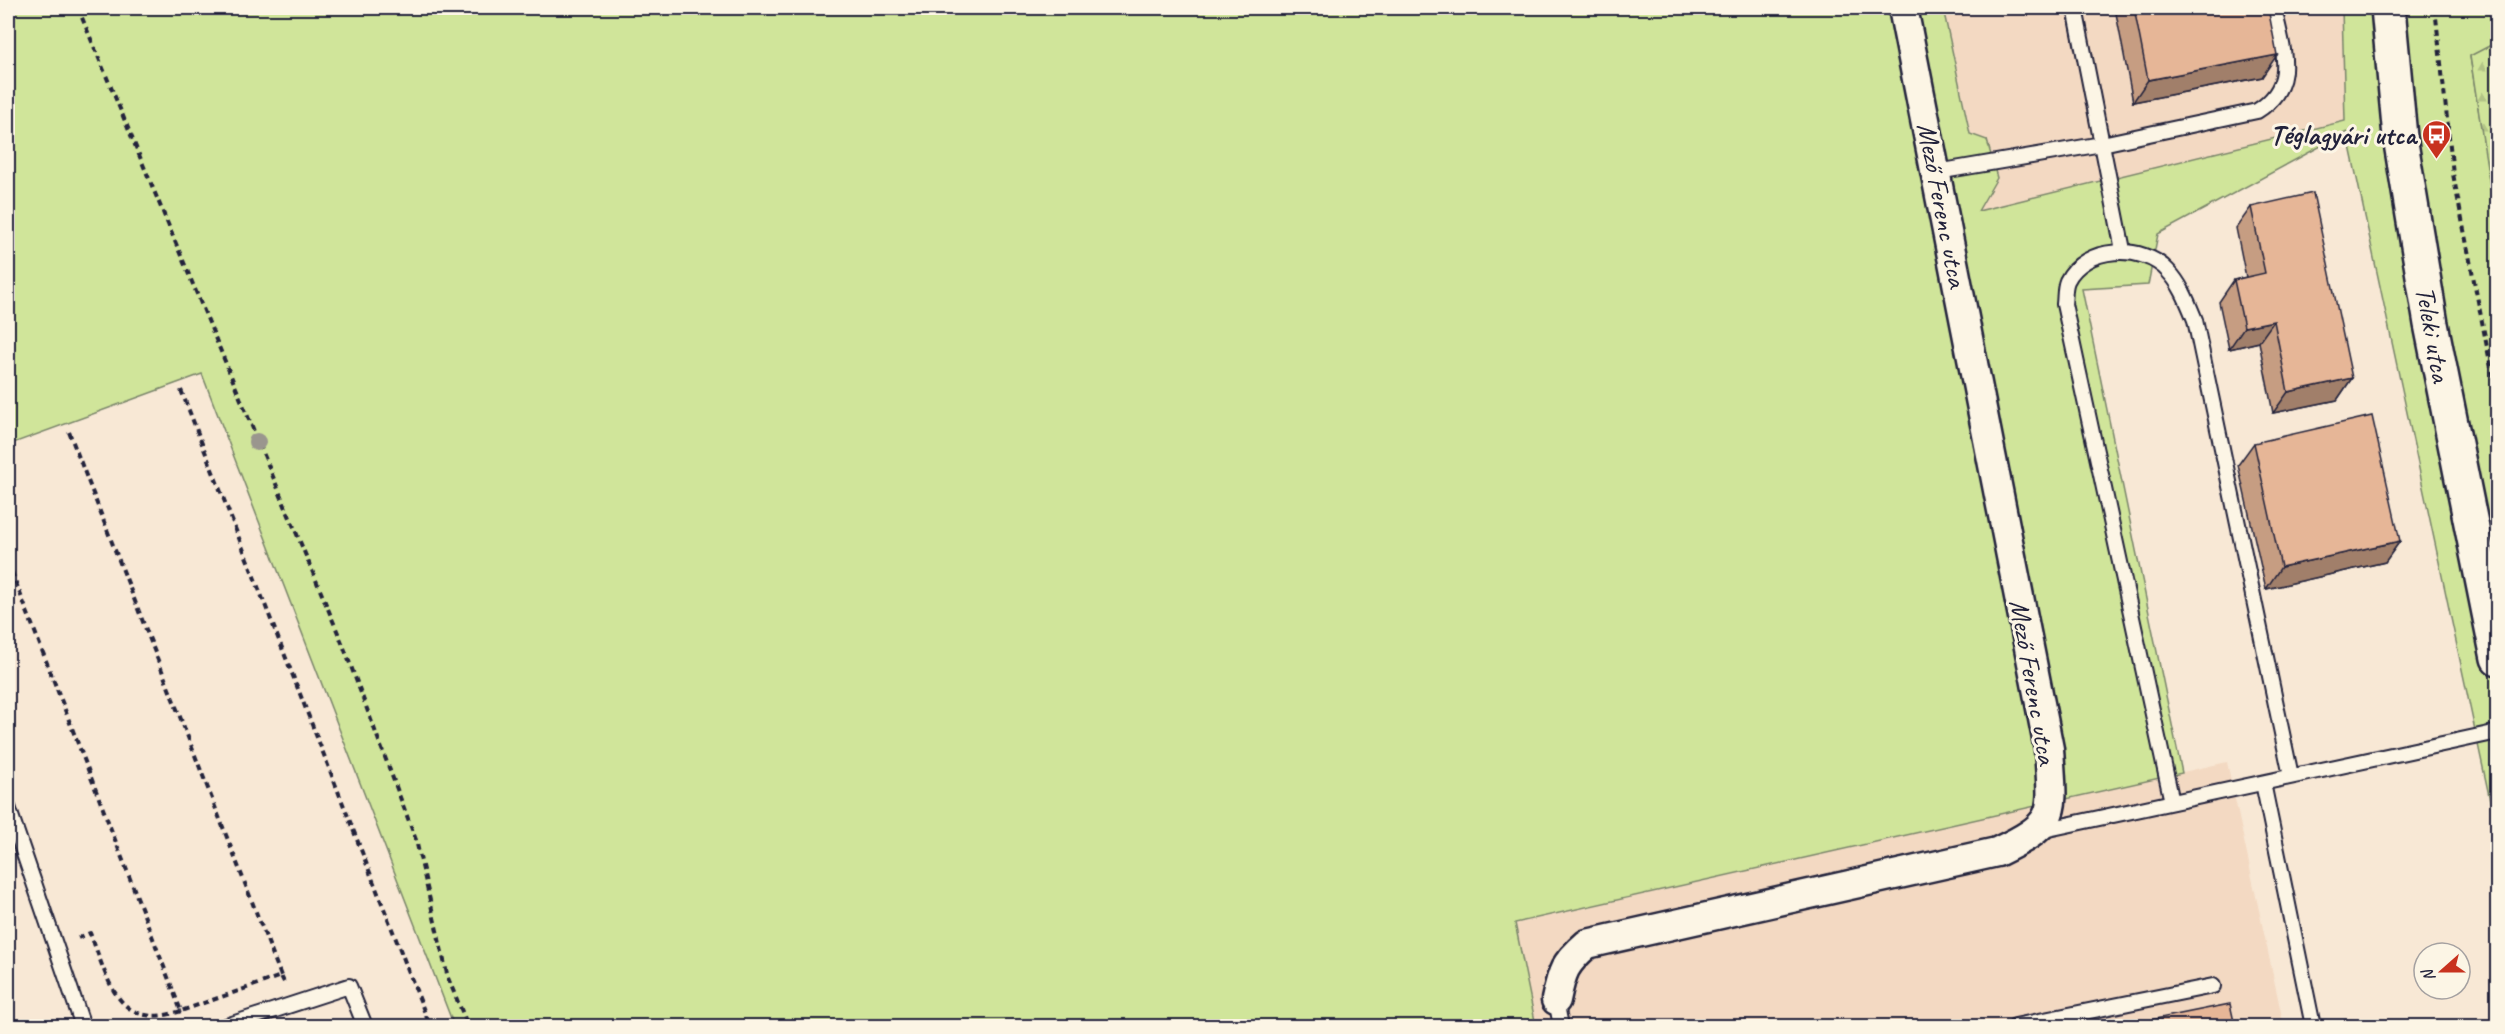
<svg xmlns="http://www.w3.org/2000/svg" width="2505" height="1034" font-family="Caveat,sans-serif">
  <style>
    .built { fill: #f3d9c2 }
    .green { fill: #d0e59a; stroke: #79846a; stroke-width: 1.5 }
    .forest { fill: url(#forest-firs); stroke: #79846a; stroke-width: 1.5 }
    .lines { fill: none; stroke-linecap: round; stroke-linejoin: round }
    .service-casing { stroke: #22223b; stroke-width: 18 }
    .minor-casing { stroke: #22223b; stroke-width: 33 }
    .secondary-casing { stroke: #22223b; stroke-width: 38 }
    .path { stroke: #22223b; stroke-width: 4; stroke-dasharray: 6 4.5; stroke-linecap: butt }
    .service { stroke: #fcf5e5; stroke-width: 14 }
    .minor { stroke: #fcf5e5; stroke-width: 28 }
    .secondary { stroke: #fcf5e5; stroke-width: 33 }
    .tree { fill: #9a968e }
    .wall { fill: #c69d82; stroke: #22223b; stroke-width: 1.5 }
    .shaded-wall { fill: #a17f6a; stroke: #22223b; stroke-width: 1.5 }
    .building { fill: #e6b697; stroke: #22223b; stroke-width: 1.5 }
    .labels { text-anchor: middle; stroke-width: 6; stroke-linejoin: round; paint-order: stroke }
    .poi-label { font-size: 28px; font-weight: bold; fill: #22223b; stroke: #fcf5e5; text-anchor: end }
    .street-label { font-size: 28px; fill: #22223b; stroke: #fcf5e5 }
  </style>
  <defs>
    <pattern id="forest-firs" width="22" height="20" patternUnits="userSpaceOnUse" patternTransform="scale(1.5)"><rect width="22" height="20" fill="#d0e59a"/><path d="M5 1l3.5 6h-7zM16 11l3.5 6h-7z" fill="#b2c486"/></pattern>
  </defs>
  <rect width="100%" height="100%" fill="#f8e8d5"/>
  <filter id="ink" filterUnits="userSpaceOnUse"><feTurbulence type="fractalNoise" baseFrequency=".0167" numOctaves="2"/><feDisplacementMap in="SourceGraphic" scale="12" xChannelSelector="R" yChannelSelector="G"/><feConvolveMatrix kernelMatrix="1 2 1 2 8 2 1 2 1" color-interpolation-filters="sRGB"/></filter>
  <g filter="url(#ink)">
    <!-- built -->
    <g class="built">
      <polygon points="1943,8 2342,8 2345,121 1977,212 1971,134"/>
      <polygon points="2227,762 2284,1026 1536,1026 1514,924"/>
    </g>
    <!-- green -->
    <polygon class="green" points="8,8 1943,8 1970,134 1987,140 1997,178 1978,211 2345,121 2342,8 2497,8 2497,42 2470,57 2498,232 2497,833 2347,132 2158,234 2148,285 2082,289 2182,773 1515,923 1536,1026 454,1026 202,374 8,445"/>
    <!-- forest -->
    <polygon class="forest" points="2497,42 2497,232 2470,56"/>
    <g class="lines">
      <defs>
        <g id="service">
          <polyline points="2075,8 2123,250"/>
          <path d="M 1937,172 L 2102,144 L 2257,111 C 2299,85 2282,48 2274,8"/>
          <polyline points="2263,783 2313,1026"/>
          <path d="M 2172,802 L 2064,304 C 2065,297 2064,288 2067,281 C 2084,246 2143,243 2168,271 C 2181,284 2188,303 2195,320 L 2291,776"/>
          <polyline points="8,807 83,1026"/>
          <polyline points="2039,831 2498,732"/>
          <polyline points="1556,1000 1561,1026"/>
          <polyline points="226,1026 349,986 365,1026"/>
          <polyline points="2015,1026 2213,986"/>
        </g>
        <path id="minor" d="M 1556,1000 C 1562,971 1564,964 1587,944 L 1997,852 C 2060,822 2053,815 2049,749 L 1903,8"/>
        <polyline id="secondary" points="2388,8 2400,137 2431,324 2498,658"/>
      </defs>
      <!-- service casing -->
      <use href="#service" class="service-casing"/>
      <!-- minor casing -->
      <use href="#minor" class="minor-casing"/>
      <!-- secondary casing -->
      <use href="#secondary" class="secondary-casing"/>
      <!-- path -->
      <g class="path">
        <polyline points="78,8 343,645 416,840 448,978 468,1026"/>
        <polyline points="2435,8 2453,174 2498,403"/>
        <polyline points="181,390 430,1026"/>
        <polyline points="69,432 281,976"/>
        <polyline points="8,562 181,1011 281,976 284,982"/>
        <path d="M 78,938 L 90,933 C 109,981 117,1032 181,1011"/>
      </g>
      <!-- service -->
      <use href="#service" class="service"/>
      <!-- minor -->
      <use href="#minor" class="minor"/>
      <!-- secondary -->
      <use href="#secondary" class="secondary"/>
    </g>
    <!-- trees -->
    <circle class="tree" cx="257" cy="442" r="9"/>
    <!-- wall -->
    <g class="wall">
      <polygon points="2115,8 2268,8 2262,77 2133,102"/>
      <polygon points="2251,207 2352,378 2337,400 2273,413 2259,342 2229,349 2219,302 2234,280 2246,277 2236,228"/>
      <polygon points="2254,443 2400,541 2385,562 2266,589 2238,465"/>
    </g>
    <!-- shaded-wall -->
    <g class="shaded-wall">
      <polygon points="2277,55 2262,77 2133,102 2148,80"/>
      <polygon points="2274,321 2259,342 2229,349 2244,327"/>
      <polygon points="2352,378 2337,400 2273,413 2288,392"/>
      <polygon points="2400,541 2385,562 2266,589 2281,567"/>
    </g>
    <!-- building -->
    <g class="building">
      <polygon points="2134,8 2268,8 2277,55 2148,80"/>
      <polygon points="2313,193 2352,378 2288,392 2274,321 2244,327 2234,280 2265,273 2251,207"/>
      <polygon points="2372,416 2400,541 2281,567 2254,443"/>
      <polygon points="2230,1004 2235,1026 2121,1026"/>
    </g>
  </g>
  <!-- icons -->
  <defs>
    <symbol id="bus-pin" viewBox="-11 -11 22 30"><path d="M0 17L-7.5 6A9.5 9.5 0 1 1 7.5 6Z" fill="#c8321e" stroke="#fcf5e5"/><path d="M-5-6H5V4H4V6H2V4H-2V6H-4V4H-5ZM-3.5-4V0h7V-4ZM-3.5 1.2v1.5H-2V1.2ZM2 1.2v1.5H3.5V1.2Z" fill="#fff"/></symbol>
  </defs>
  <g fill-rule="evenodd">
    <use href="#bus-pin" x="2420" y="118" width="33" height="45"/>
  </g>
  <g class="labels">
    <!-- poi labels -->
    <g class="poi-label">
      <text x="2416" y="144">Téglagyári utca</text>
    </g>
    <!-- street labels -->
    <g class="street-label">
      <text transform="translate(1943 205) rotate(79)" y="10">Mező Ferenc utca</text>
      <text transform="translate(2434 334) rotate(80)" y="10">Teleki utca</text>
      <text transform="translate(2034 682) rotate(80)" y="10">Mező Ferenc utca</text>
    </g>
  </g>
  <!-- margin -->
  <rect width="2505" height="1034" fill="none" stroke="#fcf5e5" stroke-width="30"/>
  <rect x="15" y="15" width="2475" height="1004" fill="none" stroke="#22223b" stroke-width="2" filter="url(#ink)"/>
  <!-- north arrow -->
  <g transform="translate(2442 971) rotate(249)"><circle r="28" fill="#fcf5e5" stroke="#a5a1a1" stroke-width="1.5"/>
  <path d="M0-4.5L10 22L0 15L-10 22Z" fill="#c8321e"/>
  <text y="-9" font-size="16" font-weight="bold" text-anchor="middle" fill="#22223b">N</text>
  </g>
</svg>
